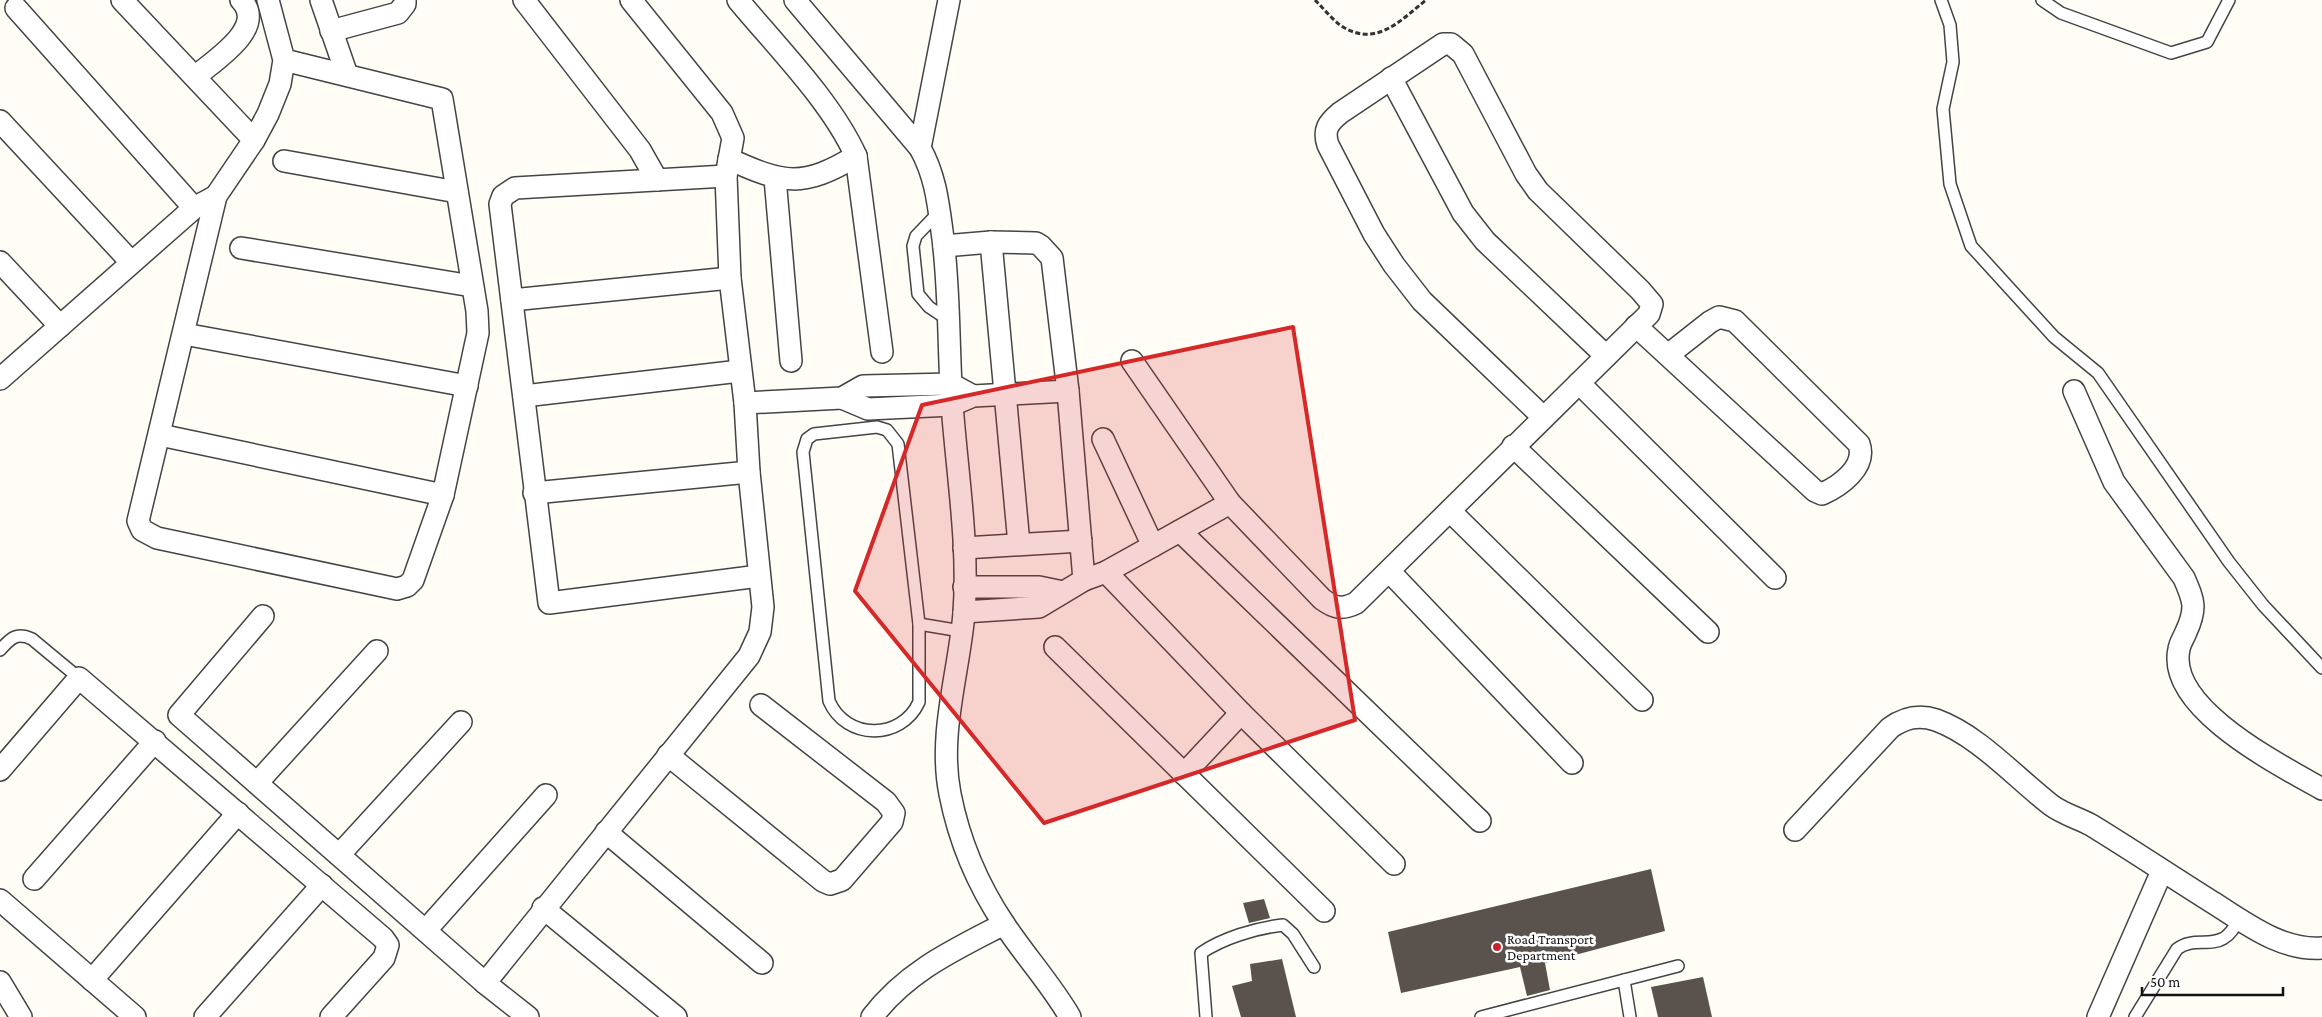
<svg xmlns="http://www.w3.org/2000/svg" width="2322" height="1017" font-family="'Crimson Pro',serif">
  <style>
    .building { fill: #5a524d }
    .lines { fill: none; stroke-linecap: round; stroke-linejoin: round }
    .lane-casing { stroke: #444; stroke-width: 14 }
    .street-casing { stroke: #444; stroke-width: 24 }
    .path { stroke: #333; stroke-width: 3; stroke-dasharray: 5 2.5; stroke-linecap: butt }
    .lane { stroke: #fff; stroke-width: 11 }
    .street { stroke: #fff; stroke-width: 21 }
    .marked { fill: #d62828; fill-opacity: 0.2; stroke: #d62828; stroke-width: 4; stroke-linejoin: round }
    .poi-dot { fill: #c4262e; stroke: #fff; stroke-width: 2 }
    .labels { text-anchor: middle; stroke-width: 5; stroke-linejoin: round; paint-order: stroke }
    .poi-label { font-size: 14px; fill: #111; stroke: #fff; text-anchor: start }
  </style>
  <rect width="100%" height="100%" fill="#fffdf5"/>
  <!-- building -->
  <g class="building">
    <polygon points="1651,869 1665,931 1545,963 1550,990 1527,996 1520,967 1401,993 1388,932"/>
    <polygon points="1264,899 1270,918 1249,923 1243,903"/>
    <polygon points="1282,959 1296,1017 1241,1017 1232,986 1252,981 1250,964"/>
    <polygon points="1703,977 1712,1017 1658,1017 1651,987"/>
  </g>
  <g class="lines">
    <defs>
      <g id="lane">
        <polyline points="1941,0 1950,25 1953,62 1943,109 1950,184 1971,246 2054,337 2098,373 2229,562 2263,605 2322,668"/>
        <polyline points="2042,0 2061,13 2171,53 2207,42 2229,0"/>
        <polyline points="940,211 916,236 913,246 918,294 929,307 950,321"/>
        <path d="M 877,427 L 887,430 L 898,444 L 919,624 L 919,702 C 901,741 846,740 829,701 L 803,452 L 807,439 L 814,434 Z"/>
        <polyline points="919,624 961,631"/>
        <path d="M 0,650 C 11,638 16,632 32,639 L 79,678"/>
        <polyline points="1624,980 1630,1017"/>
        <path d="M 1206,1017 L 1201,953 C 1223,938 1256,928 1283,925 L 1293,934 L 1314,967"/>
        <polyline points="1481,1017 1678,966"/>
        <path d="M 2135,1017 L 2177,949 C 2192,937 2210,947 2224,938 C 2231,934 2235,926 2239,919"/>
      </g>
      <g id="street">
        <polyline points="122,0 254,140"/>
        <polyline points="268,0 284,60 280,84 268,114 254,140 216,196 138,521 142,530 157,538 397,589 407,586 413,580 443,495 478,333 477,311 442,99 284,60"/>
        <polyline points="321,0 347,75"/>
        <polyline points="524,0 640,150 657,180"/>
        <path d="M 738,0 C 777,47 831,101 856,156 L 882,352"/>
        <path d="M 795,0 L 920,148 C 935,175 938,201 942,231 C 950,288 948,346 952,404 C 957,473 969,544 964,613 C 959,673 938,734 950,794 C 959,840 978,885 1004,924 C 1025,956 1051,984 1070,1017"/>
        <polyline points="16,8 194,208"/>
        <polyline points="331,31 398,13 405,4 405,0"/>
        <path d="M 195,77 C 213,61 268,28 241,0"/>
        <polyline points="1391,78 1463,213 1485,241 1606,356"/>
        <polyline points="0,121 131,262"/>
        <polyline points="920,148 949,0"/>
        <path d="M 729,159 C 784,184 803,188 856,156"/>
        <polyline points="284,161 457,192"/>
        <polyline points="726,176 515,188 503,196 500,204 549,603 759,576"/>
        <polyline points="775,178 791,361"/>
        <polyline points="991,242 1019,544"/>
        <polyline points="944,246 991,242 1036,243 1041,246 1052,258 1068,391 1084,580"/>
        <polyline points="241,248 472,286"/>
        <polyline points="0,262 60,326"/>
        <polyline points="512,300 730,278"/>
        <path d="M 1636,326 L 1815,491 L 1822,494 C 1840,486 1867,467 1859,444 L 1735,321 L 1719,317 L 1710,322 L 1668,355"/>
        <polyline points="184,334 467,386"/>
        <path d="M 1132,361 L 1230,503 L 1322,599 C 1334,608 1342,610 1356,603 L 1649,314 L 1652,304 L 1640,290 L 1538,191 L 1526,174 L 1463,54 L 1451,44 L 1443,44 L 1340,113 C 1328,123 1323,130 1328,145 L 1374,234 L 1394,265 L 1422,301 L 1543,417"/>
        <polyline points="0,379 194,208 216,196"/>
        <polyline points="1579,383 1775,578"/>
        <path d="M 2074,391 L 2114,482 L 2184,578 C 2194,601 2197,608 2186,632 C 2184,637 2180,643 2179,649 C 2166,708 2280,765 2322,789"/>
        <polyline points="524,396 740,371"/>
        <polyline points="842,398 868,409 952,405 973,396 1068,391"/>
        <polyline points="745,403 842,398 863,386 951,384 973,396"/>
        <polyline points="160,435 443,495"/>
        <polyline points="1103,439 1153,546"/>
        <polyline points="1513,446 1708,632"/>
        <polyline points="534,493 749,472"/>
        <polyline points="1450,511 1642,700"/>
        <polyline points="1180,531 1480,821"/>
        <polyline points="964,548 1081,541"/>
        <polyline points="1389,571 1572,763"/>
        <polyline points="1106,572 1241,713 1394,864"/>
        <polyline points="964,587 1039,587 1063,592"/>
        <polyline points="964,612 1039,607 1084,580 1106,572 1230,503"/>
        <polyline points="263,616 179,715 485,983 528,1017"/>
        <polyline points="1055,647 1324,911"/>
        <polyline points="668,755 823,881 830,884 842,880 892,822 894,813 886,802 761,705"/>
        <polyline points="0,770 79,678 383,938 388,945 384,958 331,1017"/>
        <polyline points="1184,774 1241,713"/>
        <polyline points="257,783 377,651"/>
        <path d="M 1795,830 L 1890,728 C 1904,718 1918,714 1936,720 C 1978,735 2016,778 2051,805 C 2063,814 2078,818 2091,825 C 2132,850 2172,877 2212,902 C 2246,923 2281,951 2322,948"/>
        <polyline points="606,832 762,963"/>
        <polyline points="339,855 461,722"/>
        <polyline points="34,879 155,741"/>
        <polyline points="0,900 135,1017"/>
        <polyline points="543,908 676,1017"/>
        <polyline points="426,930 546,795"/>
        <polyline points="92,980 238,813"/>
        <polyline points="0,982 21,1017"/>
        <polyline points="485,983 749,656 760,632 763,607 749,472 745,403 730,278 726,176 733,138 722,113 631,0"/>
        <polyline points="205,1017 322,885"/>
        <path d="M 872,1017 C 907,971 954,950 1004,924"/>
        <polyline points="2098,1017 2162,871"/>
      </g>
    </defs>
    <!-- lane casing -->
    <use href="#lane" class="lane-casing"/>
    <!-- street casing -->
    <use href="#street" class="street-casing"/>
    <!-- path -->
    <path class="path" d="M 1315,0 C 1323,8 1331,18 1340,25 C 1375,49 1400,21 1426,0"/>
    <!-- lane -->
    <use href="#lane" class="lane"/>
    <!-- street -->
    <use href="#street" class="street"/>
  </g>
  <!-- marked area -->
  <path class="marked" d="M 1293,327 L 1355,720 L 1044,823 L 855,591 L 922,405 Z"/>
  <!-- markers -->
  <circle class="poi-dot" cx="1497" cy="947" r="5"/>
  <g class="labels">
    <!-- poi labels -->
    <g class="poi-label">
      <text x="1507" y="944">Road Transport<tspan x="1507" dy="16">Department</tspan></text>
    </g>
  </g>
  <!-- scale -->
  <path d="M2142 987v8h141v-8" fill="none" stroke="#111111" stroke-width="2.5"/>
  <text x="2150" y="987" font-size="15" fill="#111111" stroke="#ffffff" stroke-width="4" paint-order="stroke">50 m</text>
</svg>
